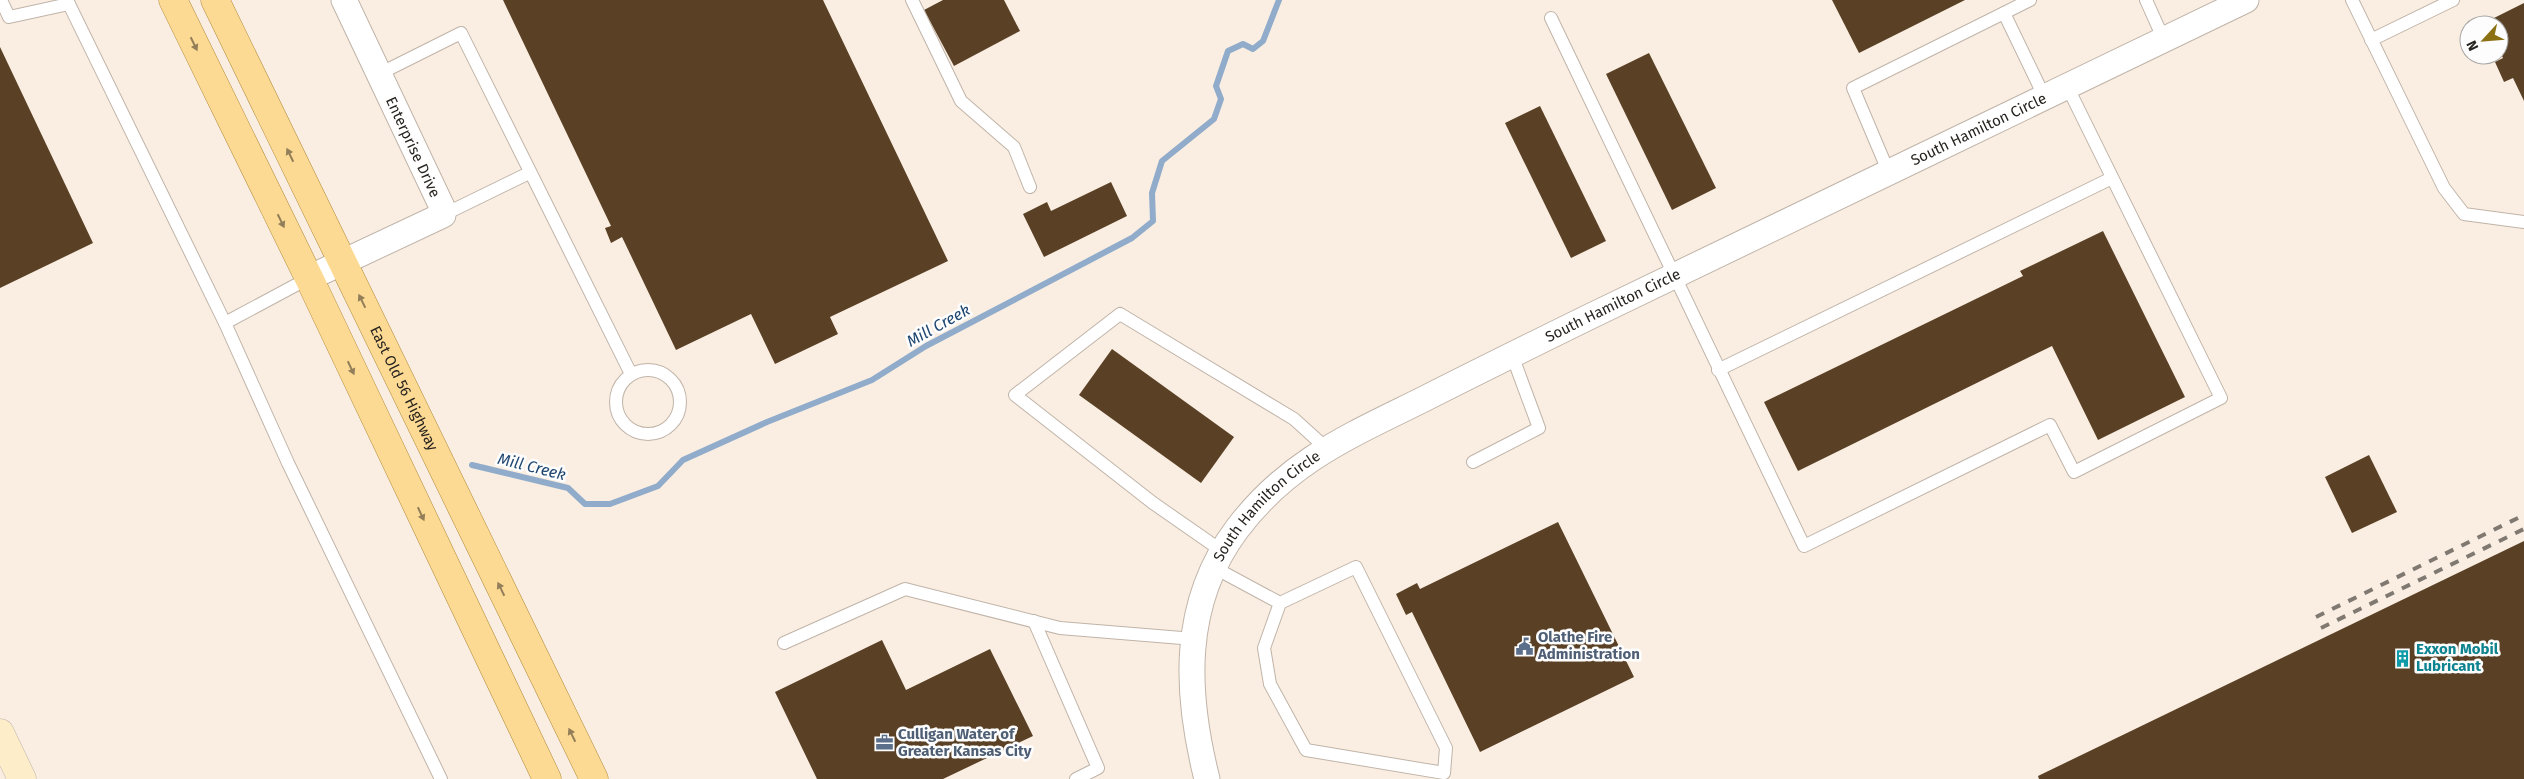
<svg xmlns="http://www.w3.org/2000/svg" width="2524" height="779" font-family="'Fira Sans',sans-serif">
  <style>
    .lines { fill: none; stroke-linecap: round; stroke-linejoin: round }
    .stream { stroke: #90acca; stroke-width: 6 }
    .building { fill: #5a4025 }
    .lane-casing { stroke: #c0b4a9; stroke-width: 14 }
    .street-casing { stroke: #c0b4a9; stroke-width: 27 }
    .secondary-casing { stroke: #c0b4a9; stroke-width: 29 }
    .primary-casing { stroke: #b08a3c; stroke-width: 29 }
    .lane { stroke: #fff; stroke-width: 12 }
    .street { stroke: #fff; stroke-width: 25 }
    .secondary { stroke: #feedc9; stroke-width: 28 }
    .primary { stroke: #fcda93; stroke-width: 28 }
    .rail { stroke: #807971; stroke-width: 4; stroke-dasharray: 9 9; stroke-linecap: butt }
    .oneway { fill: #927e59 }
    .labels { text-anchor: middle; stroke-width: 5; stroke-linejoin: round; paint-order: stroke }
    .street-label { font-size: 15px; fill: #27231f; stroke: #fdfdfd }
    .service-label { font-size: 15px; font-weight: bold; fill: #4e5e75; stroke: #fdfdfd; text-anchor: start }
    .culture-label { font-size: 15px; font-weight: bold; fill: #0d838f; stroke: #fdfdfd; text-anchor: start }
    .water-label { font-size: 16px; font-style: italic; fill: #1f4771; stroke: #fdfdfd }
  </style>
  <rect width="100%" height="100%" fill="#faeee2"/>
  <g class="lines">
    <!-- stream -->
    <polyline class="stream" points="472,465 568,488 585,504 610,504 658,486 683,460 767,422 872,380 926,346 1132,238 1153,221 1152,193 1162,161 1214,119 1221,99 1216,86 1228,51 1243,44 1253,49 1263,41 1279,0"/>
  </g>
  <!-- building -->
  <g class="building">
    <polygon points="503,0 823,0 948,261 830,317 838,334 775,364 751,314 676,350 622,237 611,243 605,228 611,226"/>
    <polygon points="943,0 1004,0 1020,31 954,66 924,10"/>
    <polygon points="1832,0 1965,0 1859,53"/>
    <polygon points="2524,3 2524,101 2513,78 2504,82 2495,62 2503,58 2499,50 2499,25 2487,25 2486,22"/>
    <polygon points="0,47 93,243 0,288"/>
    <polygon points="1649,53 1716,188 1672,210 1606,74"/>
    <polygon points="1540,106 1606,241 1571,258 1505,123"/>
    <polygon points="1111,182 1127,216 1044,257 1023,214 1047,202 1051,211"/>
    <polygon points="2103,231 2185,397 2098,440 2052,346 1798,471 1764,402 2023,276 2020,271"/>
    <polygon points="1112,349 1234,437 1201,483 1079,395"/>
    <polygon points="2369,455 2397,512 2352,533 2325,477"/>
    <polygon points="1558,522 1634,677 1480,752 1412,612 1406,615 1396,594 1417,583 1420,589"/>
    <polygon points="2524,541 2524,779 2039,779 2038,776"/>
    <polygon points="882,640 906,690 990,649 1033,736 943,779 817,779 775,692"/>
  </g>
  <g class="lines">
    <defs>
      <g id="lane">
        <polyline points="1,0 9,17 69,4"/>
        <polyline points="67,0 225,323"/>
        <polyline points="912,0 961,101 1014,147 1030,187"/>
        <polyline points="2030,0 2004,13 2044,96"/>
        <polyline points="2146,0 2164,40"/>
        <polyline points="2352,0 2444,188 2464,214 2524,222"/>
        <polyline points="1551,18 1804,546 2050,425 2074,472 2221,398 2067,86"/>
        <polyline points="2371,40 2453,0"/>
        <polyline points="379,74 461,33 631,374"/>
        <polyline points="1889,173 1853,88 2004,13"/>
        <polyline points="443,215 529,173"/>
        <polyline points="309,278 225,323 288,463 441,779"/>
        <circle cx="648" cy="402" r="32"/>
        <polyline points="1718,370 2112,178"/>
        <polyline points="1473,462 1539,428 1512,355"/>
        <polyline points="1222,551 1153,503 1015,395 1120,314 1294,419 1326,448"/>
        <polyline points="1213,567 1280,603 1264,648 1270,684 1306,750 1444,773 1446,748 1356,567 1280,603"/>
        <polyline points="1034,621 1098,768 1076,779"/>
        <polyline points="784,643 905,589 1060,628 1194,639"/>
      </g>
      <g id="street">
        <polyline points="309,278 443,215 443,209 344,0"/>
        <path id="s1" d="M 1207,779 C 1185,692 1181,604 1237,529 C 1289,460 1352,435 1426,398 C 1481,370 1536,343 1591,316 C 1809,209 2028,107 2246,0"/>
      </g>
      <polyline id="secondary" points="0,733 22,779"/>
      <g id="primary">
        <polyline points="173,0 309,278 547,779"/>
        <path id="s2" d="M 215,0 L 594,779"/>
      </g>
    </defs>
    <!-- lane casing -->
    <use href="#lane" class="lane-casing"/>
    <!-- street casing -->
    <use href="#street" class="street-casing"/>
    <!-- secondary casing -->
    <use href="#secondary" class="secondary-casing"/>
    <!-- primary casing -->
    <use href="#primary" class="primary-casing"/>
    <!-- lane -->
    <use href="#lane" class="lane"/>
    <!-- street -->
    <use href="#street" class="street"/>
    <!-- secondary -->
    <use href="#secondary" class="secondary"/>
    <!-- primary -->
    <use href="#primary" class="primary"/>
    <!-- rail -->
    <g class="rail">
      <polyline points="2316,617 2524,515"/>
      <polyline points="2321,628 2524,529"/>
    </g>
  </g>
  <!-- one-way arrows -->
  <defs><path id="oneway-solid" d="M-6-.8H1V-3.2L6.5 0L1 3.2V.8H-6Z" transform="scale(1.25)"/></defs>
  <g class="oneway">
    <use href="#oneway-solid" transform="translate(194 44) rotate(64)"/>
    <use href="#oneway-solid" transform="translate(290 155) rotate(-116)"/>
    <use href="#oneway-solid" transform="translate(281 221) rotate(64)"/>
    <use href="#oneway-solid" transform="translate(362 301) rotate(-116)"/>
    <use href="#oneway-solid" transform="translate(351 368) rotate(65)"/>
    <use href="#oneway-solid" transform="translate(421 514) rotate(65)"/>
    <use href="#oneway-solid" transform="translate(501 589) rotate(-116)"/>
    <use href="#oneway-solid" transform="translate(572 735) rotate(-116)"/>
  </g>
  <!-- icons -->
  <defs>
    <symbol id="civic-bare" viewBox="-9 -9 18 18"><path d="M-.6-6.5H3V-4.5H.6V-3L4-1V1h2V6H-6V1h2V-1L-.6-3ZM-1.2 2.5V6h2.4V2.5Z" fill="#5c6f8a" stroke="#fdfdfd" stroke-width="2.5" paint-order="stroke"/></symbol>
    <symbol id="building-bare" viewBox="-9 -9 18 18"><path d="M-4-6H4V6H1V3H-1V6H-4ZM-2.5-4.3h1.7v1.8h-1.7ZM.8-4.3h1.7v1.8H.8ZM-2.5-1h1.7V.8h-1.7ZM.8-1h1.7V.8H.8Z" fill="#0f9aa8" stroke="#fdfdfd" stroke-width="2.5" paint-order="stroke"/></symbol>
    <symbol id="office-bare" viewBox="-9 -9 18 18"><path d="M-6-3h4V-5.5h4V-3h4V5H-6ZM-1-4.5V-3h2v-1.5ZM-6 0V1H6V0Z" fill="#5c6f8a" stroke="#fdfdfd" stroke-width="2.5" paint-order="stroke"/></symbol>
  </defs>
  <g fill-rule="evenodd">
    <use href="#civic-bare" x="1512" y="634" width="25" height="25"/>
    <use href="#building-bare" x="2390" y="646" width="25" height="25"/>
    <use href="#office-bare" x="872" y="730" width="25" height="25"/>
  </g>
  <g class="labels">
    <!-- street labels -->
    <g class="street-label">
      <text dy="5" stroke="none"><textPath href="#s1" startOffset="1108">South Hamilton Circle</textPath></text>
      <text transform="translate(413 147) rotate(65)" y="5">Enterprise Drive</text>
      <text dy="5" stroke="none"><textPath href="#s1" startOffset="702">South Hamilton Circle</textPath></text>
      <text dy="5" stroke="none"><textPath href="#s2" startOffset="432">East Old 56 Highway</textPath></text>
      <text dy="5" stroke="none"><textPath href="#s1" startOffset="298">South Hamilton Circle</textPath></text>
    </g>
    <!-- service labels -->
    <g class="service-label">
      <text x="1538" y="642">Olathe Fire<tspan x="1538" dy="17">Administration</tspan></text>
      <text x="898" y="739">Culligan Water of<tspan x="898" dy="17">Greater Kansas City</tspan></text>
    </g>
    <!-- culture labels -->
    <g class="culture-label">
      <text x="2416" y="654">Exxon Mobil<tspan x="2416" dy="17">Lubricant</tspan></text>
    </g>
    <!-- water labels -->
    <g class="water-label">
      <text transform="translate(938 325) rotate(-29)" y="6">Mill Creek</text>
      <text transform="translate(532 466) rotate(14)" y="6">Mill Creek</text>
    </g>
  </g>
  <!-- north arrow -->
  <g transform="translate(2484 40) rotate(244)"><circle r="24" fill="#fdfdfd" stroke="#a7a6a4"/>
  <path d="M0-4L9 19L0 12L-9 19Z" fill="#8c7114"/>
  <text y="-8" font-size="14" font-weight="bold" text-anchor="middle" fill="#27231f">N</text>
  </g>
</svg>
